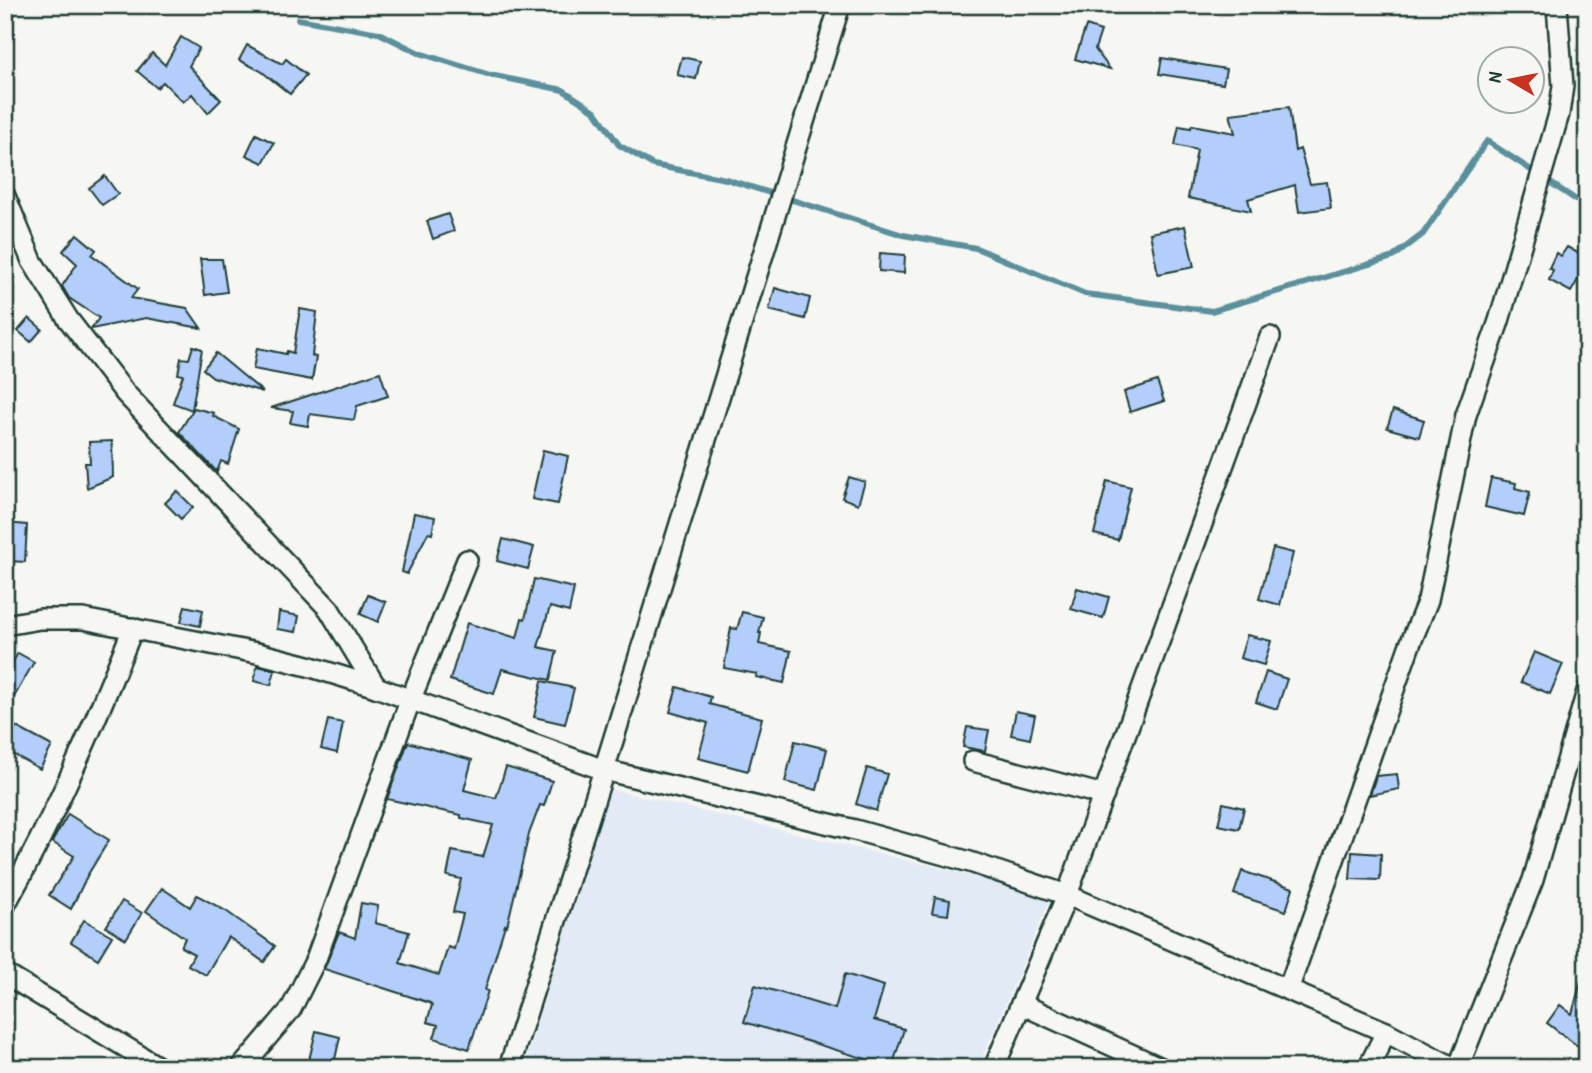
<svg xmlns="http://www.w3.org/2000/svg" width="1592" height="1073" font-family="'Patrick Hand',sans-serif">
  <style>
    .built { fill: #e2eaf5 }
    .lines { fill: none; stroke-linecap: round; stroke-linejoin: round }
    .stream { stroke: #5a8f9c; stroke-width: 6 }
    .building { fill: #b3cefb; stroke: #1f3d34; stroke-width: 2 }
    .street-casing { stroke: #1f3d34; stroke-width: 24 }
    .street { stroke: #f6f6f2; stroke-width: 19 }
  </style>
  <rect width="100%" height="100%" fill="#f6f6f2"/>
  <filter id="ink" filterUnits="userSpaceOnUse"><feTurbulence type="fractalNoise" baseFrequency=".0143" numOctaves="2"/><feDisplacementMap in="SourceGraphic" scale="14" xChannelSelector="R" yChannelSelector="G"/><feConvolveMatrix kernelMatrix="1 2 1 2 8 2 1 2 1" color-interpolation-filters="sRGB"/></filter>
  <g filter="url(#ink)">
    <!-- built -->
    <polygon class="built" points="610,789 1052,895 978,1068 523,1068"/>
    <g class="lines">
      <!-- stream -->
      <polyline class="stream" points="298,19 379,33 419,53 490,75 563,90 595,111 619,145 653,165 726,179 903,235 976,248 1085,294 1212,311 1393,257 1423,234 1487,141 1587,207"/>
    </g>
    <!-- building -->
    <g class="building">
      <polygon points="1086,26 1101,31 1095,49 1110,69 1075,59"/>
      <polygon points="181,37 199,48 189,66 221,100 208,113 192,94 183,102 163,82 157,88 137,71 152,53 165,65"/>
      <polygon points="247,45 282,64 286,59 306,75 290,94 261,71 239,60"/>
      <polygon points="682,57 700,61 696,79 677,75"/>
      <polygon points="1162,58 1226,69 1223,84 1159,74"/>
      <polygon points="1289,107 1295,151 1300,149 1310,184 1327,182 1331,208 1299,212 1295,185 1248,199 1251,211 1188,198 1197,150 1175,145 1179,126 1191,128 1192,125 1235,133 1230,114"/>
      <polygon points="256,134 274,143 263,163 246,155"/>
      <polygon points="105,176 118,194 102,205 89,188"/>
      <polygon points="448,214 454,231 433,239 427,221"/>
      <polygon points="1185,226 1194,267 1158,274 1150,233"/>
      <polygon points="77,234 96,250 92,255 138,289 131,298 187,308 201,328 146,318 91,329 99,318 69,298 62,286 77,264 63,251"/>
      <polygon points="1567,247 1587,258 1587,264 1571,292 1549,280 1553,270 1549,268 1556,253 1561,256"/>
      <polygon points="880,253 905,255 904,273 879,271"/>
      <polygon points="200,259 222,259 227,292 205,295"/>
      <polygon points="775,288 810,298 805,319 769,310"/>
      <polygon points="300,309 317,312 312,356 316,357 312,380 253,369 257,348 286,354 287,351 293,353"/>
      <polygon points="29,318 42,329 31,342 18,331"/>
      <polygon points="193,346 202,349 192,410 173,403 183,375 178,374 181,358 189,359"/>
      <polygon points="216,353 263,392 213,377 203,369"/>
      <polygon points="380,372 388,396 357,406 354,420 310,414 308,426 290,423 293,411 271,408"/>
      <polygon points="1157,381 1164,401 1130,412 1124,392"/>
      <polygon points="194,408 214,413 213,416 239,429 228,464 221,461 217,472 179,432"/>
      <polygon points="1393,410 1424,420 1419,437 1387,428"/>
      <polygon points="112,441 113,477 87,488 85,463 90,463 89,442"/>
      <polygon points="543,450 568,456 558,504 532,499"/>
      <polygon points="849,477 865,482 858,504 842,498"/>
      <polygon points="1491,478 1516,483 1515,488 1530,492 1524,516 1485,507"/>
      <polygon points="1107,481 1131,487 1118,540 1094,534"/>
      <polygon points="177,491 193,507 181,519 165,503"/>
      <polygon points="414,513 435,517 432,534 428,533 407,574 402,572"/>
      <polygon points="5,523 27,525 25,562 9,561 10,553 5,552"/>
      <polygon points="503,539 534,547 528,569 497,561"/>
      <polygon points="1273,548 1293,553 1280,605 1259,599"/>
      <polygon points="534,579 574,588 569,612 550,607 538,647 557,651 550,680 502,669 494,694 450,680 467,623 517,638 522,618 525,619"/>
      <polygon points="1077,588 1109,597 1103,618 1071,609"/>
      <polygon points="368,595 386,602 378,622 360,614"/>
      <polygon points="185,606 203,610 200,626 181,622"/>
      <polygon points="279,612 299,616 296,632 277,629"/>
      <polygon points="742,612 763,617 759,633 761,633 759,644 791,651 784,683 756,677 757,674 724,668 731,628 737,629"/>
      <polygon points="1247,635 1271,641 1264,665 1240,658"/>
      <polygon points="1534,652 1563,664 1550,694 1521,682"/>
      <polygon points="18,653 34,662 5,713 5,675"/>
      <polygon points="257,666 275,670 271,685 254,681"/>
      <polygon points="1266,672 1287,679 1277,709 1256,702"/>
      <polygon points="542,681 574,688 565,724 534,717"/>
      <polygon points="677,687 711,697 709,704 762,718 748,771 698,758 708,723 670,712"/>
      <polygon points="1016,711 1035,715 1030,739 1011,735"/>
      <polygon points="328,720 343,723 337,753 321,749"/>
      <polygon points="5,721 52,746 40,769 5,750"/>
      <polygon points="967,727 989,730 985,751 963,747"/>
      <polygon points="795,741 827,749 817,790 785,782"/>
      <polygon points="408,742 472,760 464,790 496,798 506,767 552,781 544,806 540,805 529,834 507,926 505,925 485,990 488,991 469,1049 434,1038 438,1025 427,1022 432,1005 430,1003 324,969 339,932 355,938 361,903 378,906 375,923 409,932 400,963 439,975 448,947 454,949 463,914 453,912 461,879 447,876 452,851 483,857 493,825 461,818 461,815 387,799"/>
      <polygon points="867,768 887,774 876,811 856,804"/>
      <polygon points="1397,774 1399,789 1370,795 1376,776"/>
      <polygon points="1223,803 1244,808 1239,829 1218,825"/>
      <polygon points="68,814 109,840 87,876 71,909 49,895 74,856 52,842"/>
      <polygon points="1352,852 1381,854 1380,880 1350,879"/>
      <polygon points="1242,871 1293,888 1286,911 1234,894"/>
      <polygon points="162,888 190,907 197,895 226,911 275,946 264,962 228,937 206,975 188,965 194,954 181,947 185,938 146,911"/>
      <polygon points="935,897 950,900 948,915 932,913"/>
      <polygon points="122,901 142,913 126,939 106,927"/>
      <polygon points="84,920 112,936 98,959 71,942"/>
      <polygon points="845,974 884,986 874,1020 904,1029 892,1067 744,1022 755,985 835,1009"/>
      <polygon points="1581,981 1587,981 1587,1053 1547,1023 1560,1005 1572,1014"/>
      <polygon points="316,1031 340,1037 333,1068 307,1068"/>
    </g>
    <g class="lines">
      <defs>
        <g id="street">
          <polyline points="5,196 32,261 68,319 125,393 329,609 376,687"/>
          <polyline points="5,625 40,619 83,619 257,653 308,666 376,687 604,770 855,830 970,862 1067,895 1386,1032 1454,1068"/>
          <polyline points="973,761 1104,795"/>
          <path d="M 5,905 C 55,816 95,723 133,628"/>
          <polyline points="5,974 160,1068"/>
          <polyline points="1288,990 1409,647 1428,600 1466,415 1499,321 1559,114 1563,86 1557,5"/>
          <polyline points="1021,1004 1161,1068"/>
          <polyline points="241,1068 291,1009 316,959 410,701 467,560"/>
          <polyline points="509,1068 604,770 840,5"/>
          <polyline points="994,1068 1067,895 1270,337"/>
          <polyline points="1368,1068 1386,1032"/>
          <polyline points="1458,1068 1533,880 1587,691"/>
        </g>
      </defs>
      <!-- street casing -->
      <use href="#street" class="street-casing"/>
      <!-- street -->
      <use href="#street" class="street"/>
    </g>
  </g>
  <!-- margin -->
  <rect width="1592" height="1073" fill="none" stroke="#f6f6f2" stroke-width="28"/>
  <rect x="14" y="14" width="1564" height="1045" fill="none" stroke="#1f3d34" stroke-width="2.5" filter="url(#ink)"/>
  <!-- north arrow -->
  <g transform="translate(1511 80) rotate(280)"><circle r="33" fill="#f6f6f2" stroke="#a0aca6" stroke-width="2"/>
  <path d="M0-5L12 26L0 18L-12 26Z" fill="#c8321e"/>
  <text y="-10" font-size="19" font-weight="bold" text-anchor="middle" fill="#1f3d34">N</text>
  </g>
</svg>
